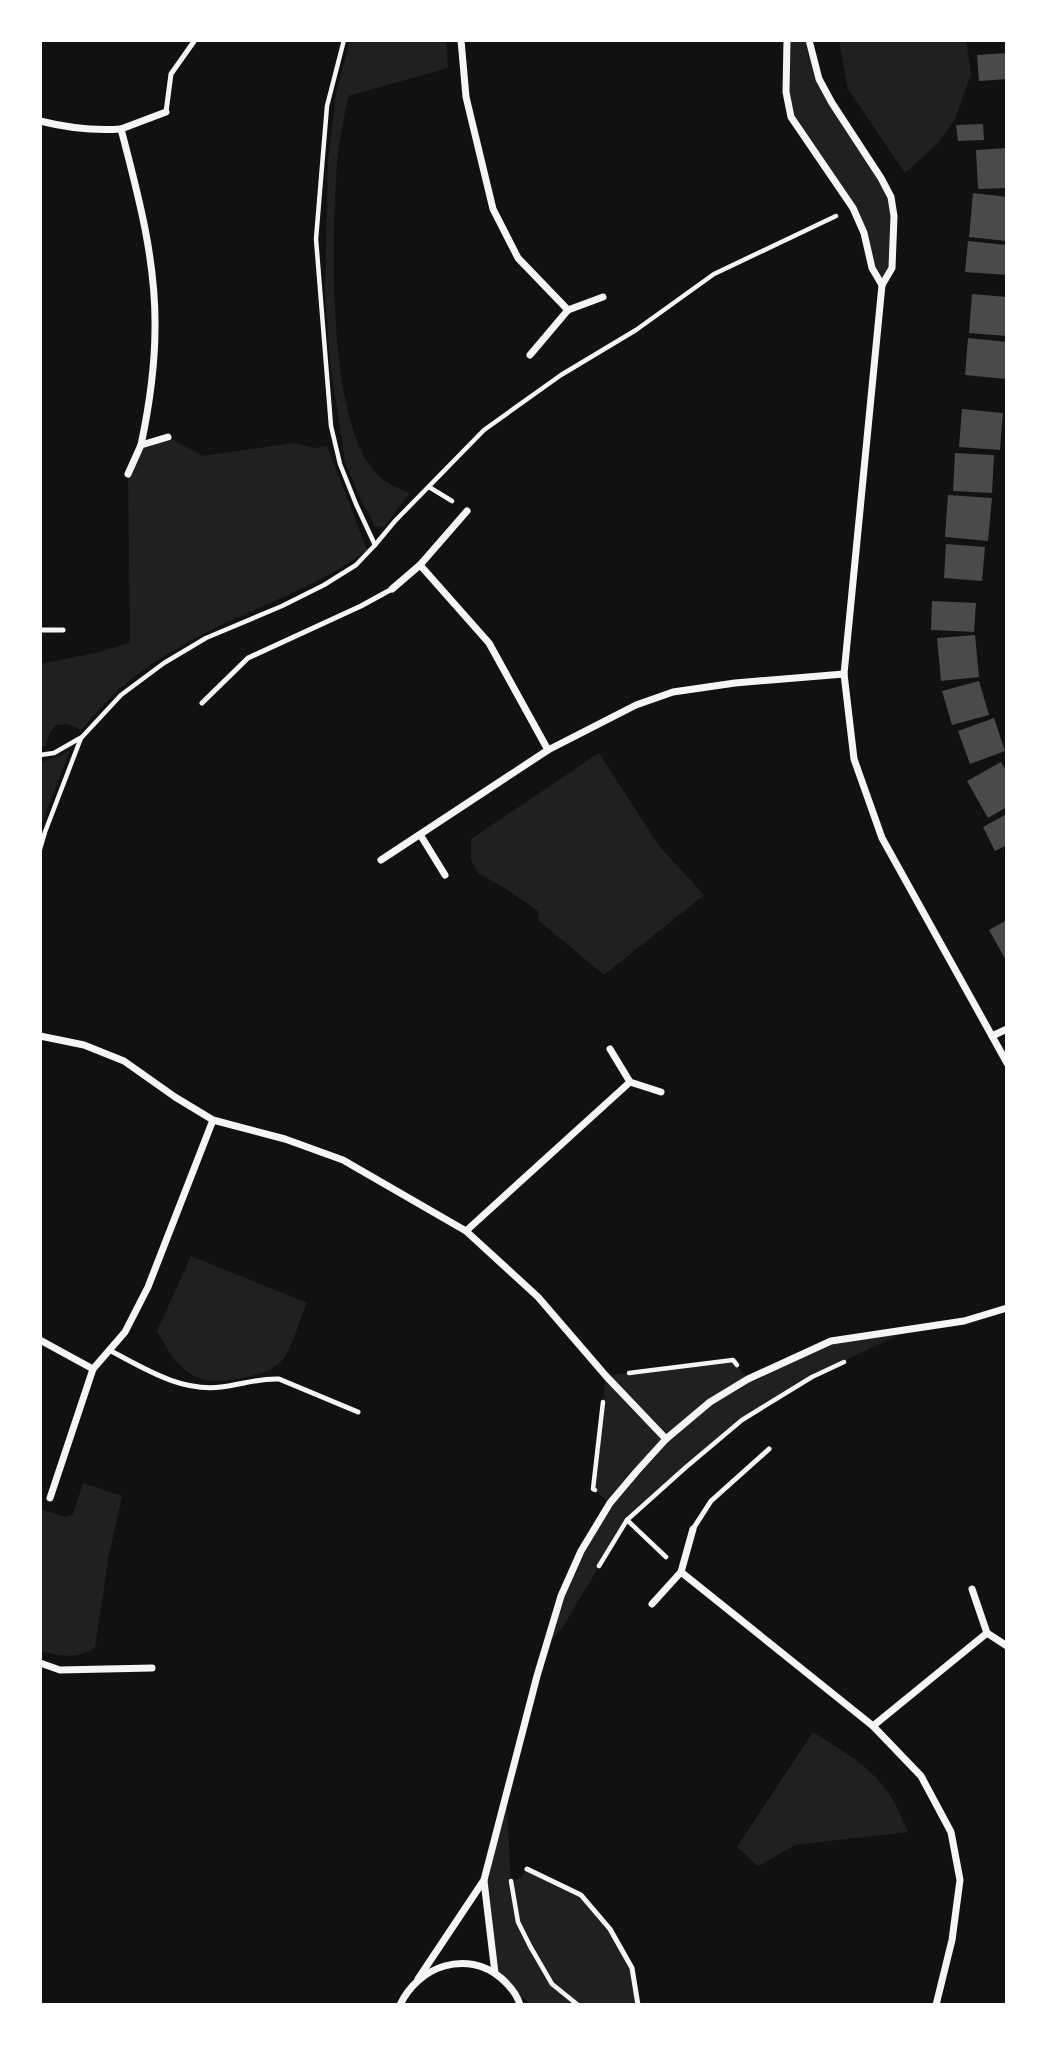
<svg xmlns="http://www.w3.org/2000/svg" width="1047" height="2045" font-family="'Public Sans',sans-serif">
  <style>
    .green { fill: #202020 }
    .building { fill: #4a4a4a }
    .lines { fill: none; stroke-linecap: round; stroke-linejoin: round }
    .path { stroke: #f5f5f5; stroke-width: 4.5 }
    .service { stroke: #f5f5f5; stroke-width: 5 }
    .minor { stroke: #f5f5f5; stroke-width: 7 }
  </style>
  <rect width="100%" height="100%" fill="#111"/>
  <!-- green -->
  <g class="green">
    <path d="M 350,40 L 446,40 L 448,68 L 348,96 C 344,118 339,141 337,164 C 332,235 326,424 378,475 C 387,484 398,488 410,493 L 384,527 L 375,526 L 361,500 L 345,462 L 330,361 L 325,293 L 328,160 L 336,94 Z"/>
    <polygon points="788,40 809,40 819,79 891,197 892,268 882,285 853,208 791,117 786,55"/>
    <polygon points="839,40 966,40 971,74 955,119 938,143 905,173 848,89"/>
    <path d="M 168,437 L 203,456 L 293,443 L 314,448 L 327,446 L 367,550 C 320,586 265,603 213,629 C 180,645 146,666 118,690 C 105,702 93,717 81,730 L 68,724 L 56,725 L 49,734 L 46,746 L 40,747 L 40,664 L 95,653 L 130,643 L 128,474 L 141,445 Z"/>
    <polygon points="70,750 40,828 40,762 60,756"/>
    <polygon points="599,753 659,846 704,895 604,975 538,920 539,912 508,890 478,873 471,860 471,839"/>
    <path d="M 191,1256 L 307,1303 C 301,1316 292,1348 284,1358 C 274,1370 261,1374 246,1377 C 197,1389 180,1374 157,1331 Z"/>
    <polygon points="910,1329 812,1377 742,1420 627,1520 562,1628 546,1646 561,1596 610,1503 593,1489 606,1376 733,1360 748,1379 831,1341"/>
    <path d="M 83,1483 L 122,1496 L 108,1560 L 95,1648 C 77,1659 59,1657 40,1650 L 40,1509 L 66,1517 L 73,1514 Z"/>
    <path d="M 813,1732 C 837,1748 867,1764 884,1787 C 895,1800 901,1817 908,1832 L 795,1845 L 758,1866 L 737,1847 Z"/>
    <polygon points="506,1793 511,1882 521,1878 527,1869 581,1895 610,1929 632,1968 638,2005 531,2005 495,1973 484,1880"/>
  </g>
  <!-- building -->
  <g class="building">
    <polygon points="1007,53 1007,79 979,81 977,55"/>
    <polygon points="983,124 984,140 958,141 956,125"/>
    <polygon points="1007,148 1007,188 978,189 976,150"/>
    <polygon points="973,193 1007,197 1007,241 969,237"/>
    <polygon points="968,241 1007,245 1007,275 965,272"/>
    <polygon points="972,294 1007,297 1007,336 969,333"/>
    <polygon points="968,338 1007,342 1006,379 965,375"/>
    <polygon points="962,409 1003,413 1000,450 959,447"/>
    <polygon points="955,453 994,455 992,493 953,491"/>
    <polygon points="948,495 992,498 988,541 945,537"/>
    <polygon points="946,544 985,547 982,581 944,578"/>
    <polygon points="932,601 976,603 974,632 931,630"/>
    <polygon points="975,635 979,677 941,681 937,638"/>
    <polygon points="979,681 989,715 952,725 942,691"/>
    <polygon points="994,718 1005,751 970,764 958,731"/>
    <polygon points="1001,762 1007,772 1007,807 988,818 967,781"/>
    <polygon points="1007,814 1007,845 995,851 983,827"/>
    <polygon points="1007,920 1007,962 989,930"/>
  </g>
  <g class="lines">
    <!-- path -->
    <g class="path">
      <polyline points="429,487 452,501"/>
      <polyline points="375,545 395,521 484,430 561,375 636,330 714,274 836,216"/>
      <polyline points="40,755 54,753 82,737 121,695 164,663 206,638 282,606 324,585 356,565 375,545 356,504 340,464 331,426 316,239 327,106 344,40"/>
      <polyline points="40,849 45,832 81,738"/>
      <polyline points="629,1373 733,1360 737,1365"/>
      <polyline points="595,1490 593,1489 603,1402"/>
      <polyline points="627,1520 666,1557"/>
      <polyline points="599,1566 627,1520 685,1468 742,1420 812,1377 844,1362"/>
      <polyline points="511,1881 518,1922 530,1946 552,1984 578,2005"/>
    </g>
    <!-- service -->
    <g class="service">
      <polyline points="166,112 171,74 195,40"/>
      <polyline points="40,630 63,630"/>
      <polyline points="202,703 248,658 361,606 392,589"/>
      <path d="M 109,1350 C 144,1368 180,1392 221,1387 C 240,1385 259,1378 279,1379 L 358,1412"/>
      <polyline points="693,1529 711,1501 769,1449"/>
      <polyline points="527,1869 581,1895 610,1929 632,1968 638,2005"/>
    </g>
    <!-- minor -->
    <g class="minor">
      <polyline points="461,40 466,97 493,209 518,258 568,310"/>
      <polyline points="787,40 786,92 791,117 853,208 864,233 872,268 882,285"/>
      <polyline points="809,40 819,79 832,103 881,178 891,197 894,216 892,268 882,285 844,674 854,759 882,838 1007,1063"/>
      <path d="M 40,121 C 68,128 93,131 121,129 C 138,194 156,260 155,328 C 155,367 149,407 141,445"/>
      <polyline points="121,129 166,112"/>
      <polyline points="530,355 568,310 603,297"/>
      <polyline points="128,474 141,445 168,437"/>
      <polyline points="420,565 489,643 548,750"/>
      <polyline points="392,589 420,565 467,511"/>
      <polyline points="421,836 445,875"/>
      <polyline points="381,860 548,750 636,705 673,692 735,683 844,674"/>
      <polyline points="40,1036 84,1045 124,1061 175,1097 213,1120 285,1139 343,1160 466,1231 538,1297 606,1376 666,1439"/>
      <polyline points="992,1036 1007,1029"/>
      <polyline points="610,1049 630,1082 661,1092"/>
      <polyline points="466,1231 630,1082"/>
      <polyline points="40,1340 93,1369"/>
      <polyline points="50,1498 93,1369 125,1332 148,1287 213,1120"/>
      <polyline points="681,1572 873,1726 921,1776 951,1832 960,1880 952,1940 936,2005"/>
      <polyline points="972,1589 987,1633 1007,1646"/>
      <polyline points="652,1604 681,1572 693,1529"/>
      <polyline points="40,1663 60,1670 152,1668"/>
      <polyline points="873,1726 987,1633"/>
      <polyline points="484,1881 495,1973"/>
      <polyline points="418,1979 484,1880 537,1676 561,1596 581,1551 610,1503 637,1471 666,1439 710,1402 748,1379 831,1341 964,1321 1007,1308"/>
      <path d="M 400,2005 C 418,1966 467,1949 501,1978 C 509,1985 517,1994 520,2005"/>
    </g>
  </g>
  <!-- border -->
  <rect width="1047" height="2045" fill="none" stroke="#ffffff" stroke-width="84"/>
</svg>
